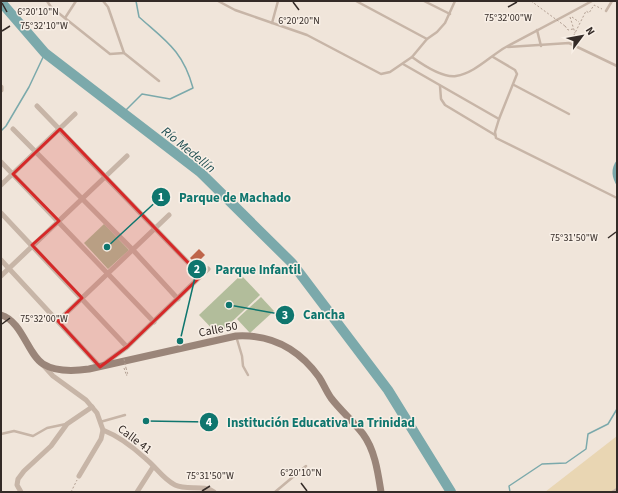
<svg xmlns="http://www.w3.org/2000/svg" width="618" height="493" font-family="'Source Sans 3',sans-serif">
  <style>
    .green { fill: #b2bd9b }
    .sand { fill: #e9d6b3 }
    .water { fill: #7ba9ab }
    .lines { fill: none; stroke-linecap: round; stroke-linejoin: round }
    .stream { stroke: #7ba9ab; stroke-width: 1.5 }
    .river { stroke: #7ba9ab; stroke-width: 10 }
    .building { fill: #be654a }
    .path { stroke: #b29f92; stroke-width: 1; stroke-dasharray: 2 2; stroke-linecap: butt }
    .lane { stroke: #c7b5a7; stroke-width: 2.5 }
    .street { stroke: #c7b5a7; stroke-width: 5 }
    .secondary { stroke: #9a8579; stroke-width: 7 }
    .path-bridge { stroke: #b29f92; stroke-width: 1; stroke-dasharray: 2 2; stroke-linecap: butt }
    .marked { fill: #d62828; fill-opacity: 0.2; stroke: #d62828; stroke-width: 3; stroke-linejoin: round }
    .ticks { fill: none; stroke: #342b27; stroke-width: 1.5 }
    .labels { text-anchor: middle; stroke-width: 3; stroke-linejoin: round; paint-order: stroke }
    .street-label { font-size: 12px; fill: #342b27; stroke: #f8efe6 }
    .water-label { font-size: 13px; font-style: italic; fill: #204f52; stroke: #f8efe6 }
    .ticks-label { font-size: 10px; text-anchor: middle; fill: #342b27; stroke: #f8efe6; stroke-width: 3; stroke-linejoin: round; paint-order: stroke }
    .leader { fill: none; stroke: #0f766e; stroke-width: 1.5 }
    .callout-dot { fill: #0f766e; stroke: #f8efe6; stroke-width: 1.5 }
    .mark-label { font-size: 12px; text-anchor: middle; font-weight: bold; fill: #fff }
    .callout-label { font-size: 13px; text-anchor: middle; font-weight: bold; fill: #0f766e; stroke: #f8efe6; stroke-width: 3; stroke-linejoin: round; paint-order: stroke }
  </style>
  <rect width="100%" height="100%" fill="#f0e5da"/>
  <!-- green -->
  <g class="green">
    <polygon points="104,224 129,250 108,269 84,243"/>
    <polygon points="241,275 260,295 218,335 199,315"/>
    <polygon points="261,297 274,311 250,333 237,319"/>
  </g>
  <!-- sand -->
  <polygon class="sand" points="617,436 617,492 545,492"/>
  <!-- water -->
  <path class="water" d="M 617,160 L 617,186 C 612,178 610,169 617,160 Z"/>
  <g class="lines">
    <!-- stream -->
    <g class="stream">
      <path d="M 124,112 L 142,94 L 170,99 L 193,88 C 183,51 166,41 139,17 L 136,1"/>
      <polyline points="1,131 6,126 29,87 45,53"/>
      <polyline points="510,492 509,486 542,464 566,463 586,449 588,434 608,424 617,409"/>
    </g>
    <!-- river -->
    <polyline class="river" points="1,2 45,53 200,172 292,263 388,390 451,492"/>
  </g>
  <!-- building -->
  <polygon class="building" points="199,249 205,255 196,264 190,258"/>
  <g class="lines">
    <!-- path -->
    <g class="path">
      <polyline points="570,17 575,33"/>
      <polyline points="572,17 579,22"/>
      <polyline points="565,26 568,30 573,29"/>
      <polyline points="572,39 586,11 589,13 594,5 602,9"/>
      <polyline points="124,368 126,374"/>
      <polyline points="126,368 128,375 126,375"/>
      <polyline points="71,492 77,480"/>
    </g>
    <!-- lane -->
    <g class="lane">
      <polyline points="47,1 51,7 110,54 124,53"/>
      <polyline points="103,1 108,7 124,53 159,81"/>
      <polyline points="218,1 235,10 307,35 381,74 390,72 412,57"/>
      <polyline points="356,1 427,39"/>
      <polyline points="424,1 450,14"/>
      <path d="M 455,1 L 445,23 L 437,32 L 427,39 L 412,57 C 423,65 442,78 456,76 C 475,73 490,56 506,47 C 534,32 563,17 592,1"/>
      <polyline points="606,11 612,1"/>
      <polyline points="65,18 76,1"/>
      <polyline points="272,23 278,1"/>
      <polyline points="537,30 541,46"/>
      <polyline points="508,47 569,43 617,66"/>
      <polyline points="493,57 515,70 517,74 499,119"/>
      <polyline points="403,64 499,119 495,132 496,138 617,198"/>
      <polyline points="514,85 569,114"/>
      <polyline points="440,86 441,99 445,105 495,135"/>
      <polyline points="236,336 242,356 243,366 248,375"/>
      <polyline points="100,422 125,415"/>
      <polyline points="1,434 14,431 33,436 47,428 66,424"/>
      <polyline points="275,492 306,466"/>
      <polyline points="612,492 617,489"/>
    </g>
    <!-- street -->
    <g class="street">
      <polyline points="1,87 1,90"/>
      <polyline points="37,106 201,276"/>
      <polyline points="13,129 133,250 178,299"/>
      <polyline points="1,162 154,322"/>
      <polyline points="1,185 75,114"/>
      <polyline points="1,213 127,347"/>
      <polyline points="1,260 100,367 127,347 208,269"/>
      <polyline points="1,276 127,156"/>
      <polyline points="58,321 169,215"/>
      <path d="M 43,365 L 53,376 L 86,400 L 97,413 L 103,430 C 118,436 133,447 146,459 C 156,467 163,479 175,485 C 187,491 204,484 214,492"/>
      <polyline points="79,476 101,439 103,430"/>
      <polyline points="21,492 17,485 18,479 24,471 51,446 67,424 92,407"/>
      <polyline points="137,492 153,467"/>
    </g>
    <!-- secondary -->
    <path class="secondary" d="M 1,315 C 22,321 28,355 43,364 C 56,372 75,371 89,369 L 236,336 C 271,334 298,348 319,377 C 323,383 326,391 331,398 C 341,411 353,421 363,434 C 375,450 378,473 381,492"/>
    <!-- path-bridge -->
    <g class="path-bridge">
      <polyline points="531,1 565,26"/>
      <polyline points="124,359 126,368"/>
    </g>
  </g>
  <!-- marked area -->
  <path class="marked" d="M 60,129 L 201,276 L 127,347 L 100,367 L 58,321 L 82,298 L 32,245 L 59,221 L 13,174 Z"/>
  <!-- ticks -->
  <path class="ticks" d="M 293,2 L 299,10M 2,3 L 7,12M 508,7 L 517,2M 2,31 L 10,26M 608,238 L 616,232M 2,324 L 10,318M 301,483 L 307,491M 202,491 L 210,486"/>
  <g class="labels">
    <!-- street labels -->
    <g class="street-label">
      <text transform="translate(218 329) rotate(-11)" y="4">Calle 50</text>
      <text transform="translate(135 439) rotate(37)" y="4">Calle 41</text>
    </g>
    <!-- water labels -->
    <g class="water-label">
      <text transform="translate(189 149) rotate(39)" y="5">Río Medellín</text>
    </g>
  </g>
  <g class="ticks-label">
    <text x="38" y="15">6°20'10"N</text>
    <text x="508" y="21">75°32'00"W</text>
    <text x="299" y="24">6°20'20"N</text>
    <text x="44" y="29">75°32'10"W</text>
    <text x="574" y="241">75°31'50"W</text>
    <text x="44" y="322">75°32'00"W</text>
    <text x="301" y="476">6°20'10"N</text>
    <text x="210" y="479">75°31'50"W</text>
  </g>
  <!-- callouts -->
  <path class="leader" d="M107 247L161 197M180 341L197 269M229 305L285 315M146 421L209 422"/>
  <g class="callout-dot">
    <circle cx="107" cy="247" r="4"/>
    <circle cx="180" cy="341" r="4"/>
    <circle cx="229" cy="305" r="4"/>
    <circle cx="146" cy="421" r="4"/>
    <circle cx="161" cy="197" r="10"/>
    <circle cx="197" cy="269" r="10"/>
    <circle cx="285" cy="315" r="10"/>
    <circle cx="209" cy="422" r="10"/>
  </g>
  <g class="mark-label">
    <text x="161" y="201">1</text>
    <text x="197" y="273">2</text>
    <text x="285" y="319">3</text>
    <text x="209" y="426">4</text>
  </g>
  <g class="callout-label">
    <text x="235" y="202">Parque de Machado</text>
    <text x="258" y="274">Parque Infantil</text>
    <text x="324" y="319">Cancha</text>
    <text x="321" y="427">Institución Educativa La Trinidad</text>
  </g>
  <!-- border -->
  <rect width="618" height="493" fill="none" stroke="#342b27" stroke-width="4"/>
  <!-- north arrow -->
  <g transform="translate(582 36) rotate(58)" stroke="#f8efe6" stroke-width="3" paint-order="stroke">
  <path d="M0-3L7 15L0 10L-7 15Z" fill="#342b27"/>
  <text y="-6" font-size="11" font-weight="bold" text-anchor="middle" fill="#342b27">N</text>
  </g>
</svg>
